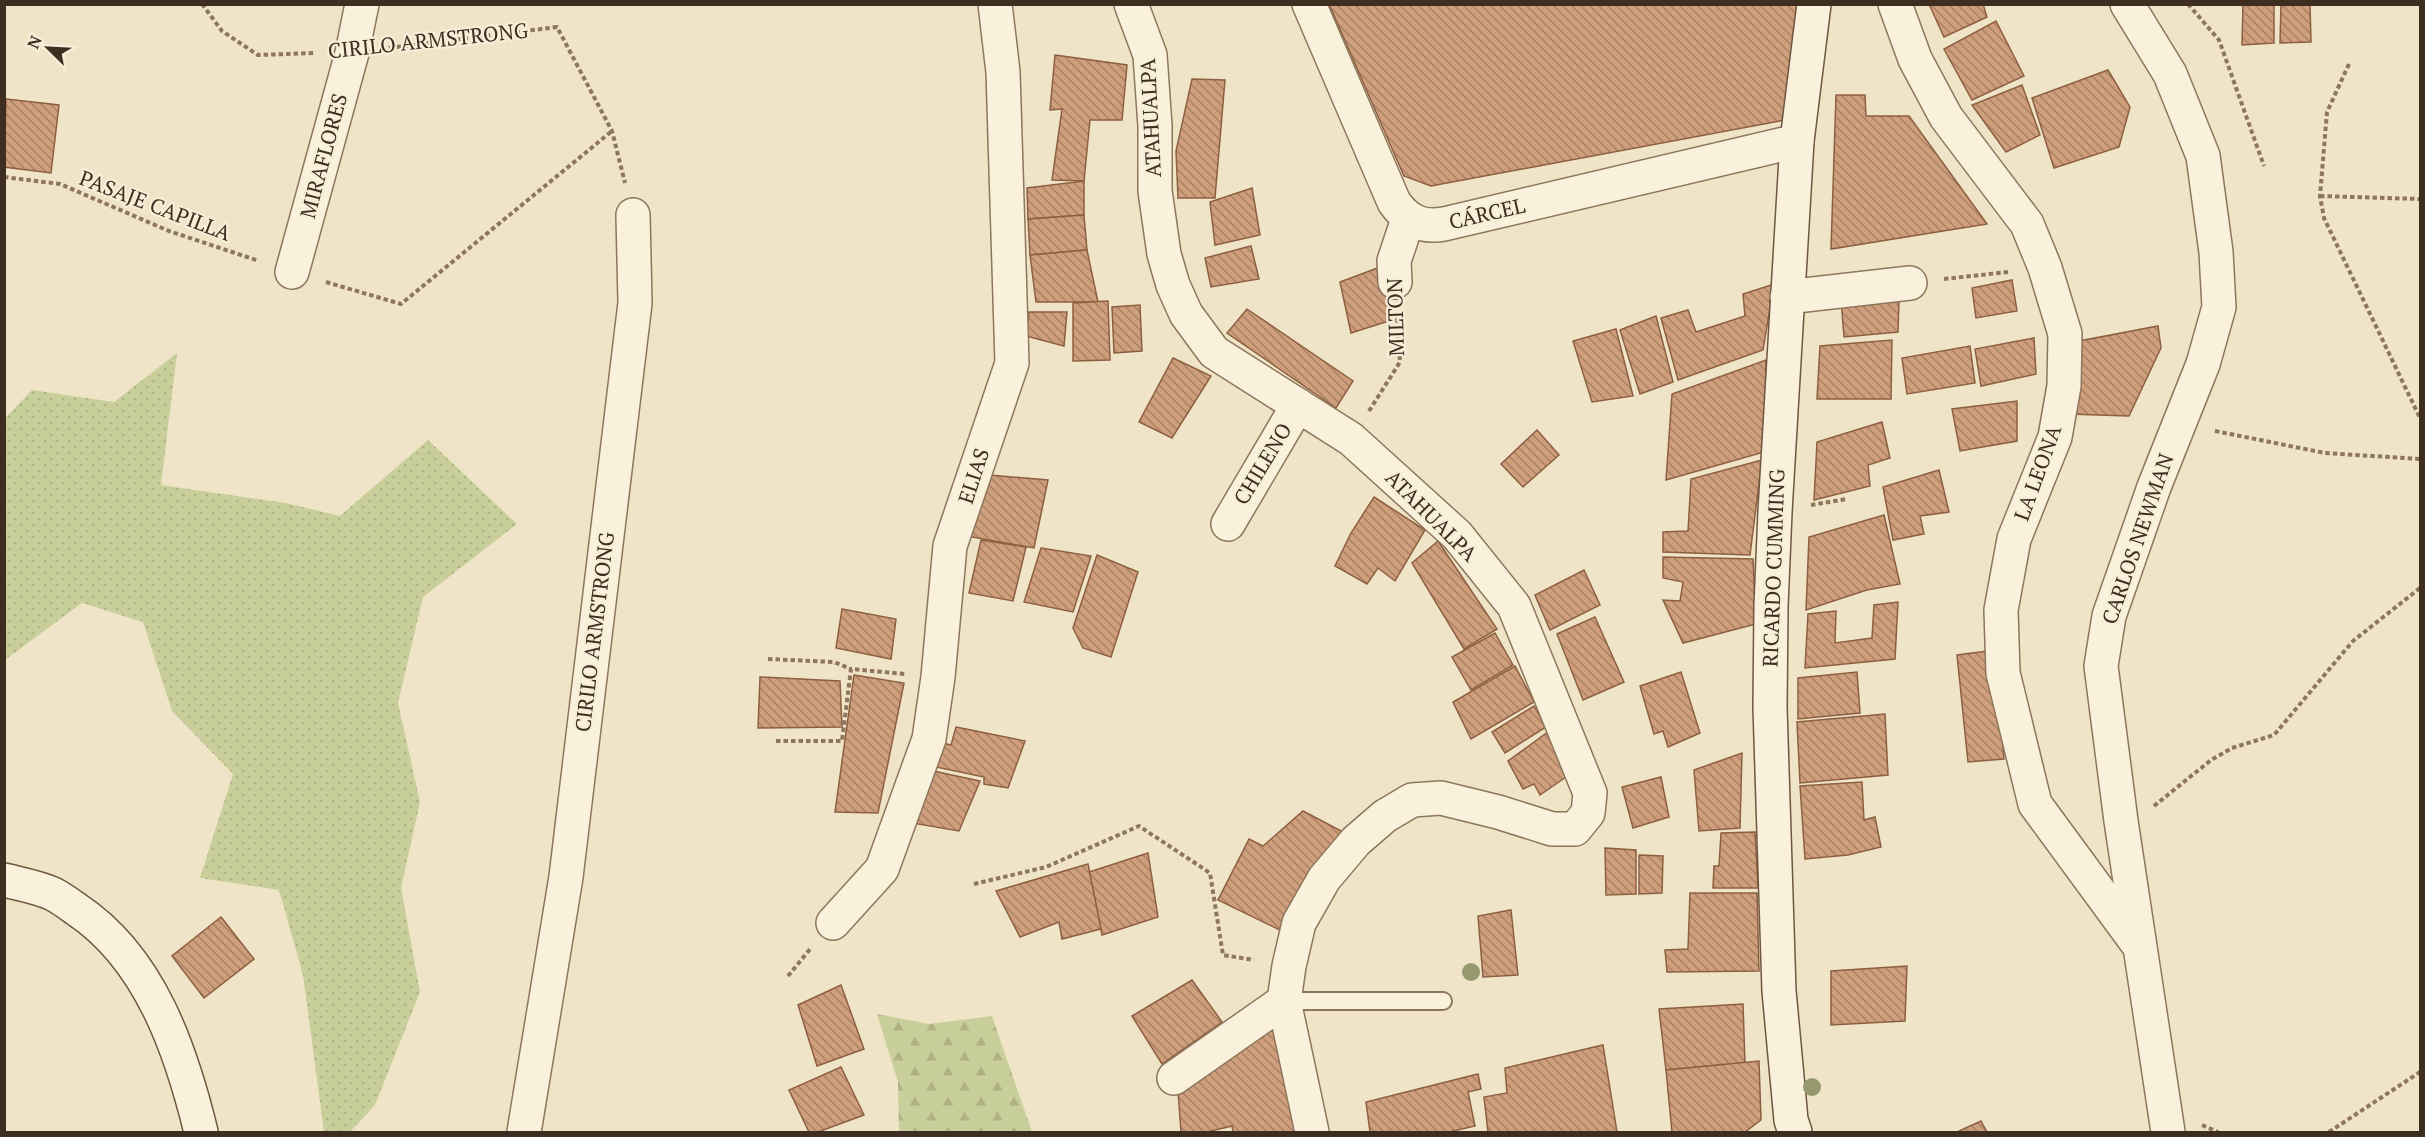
<svg xmlns="http://www.w3.org/2000/svg" width="2425" height="1137" font-family="'PT Serif',serif">
  <style>
    .grass { fill: url(#grass-dots) }
    .forest { fill: url(#forest-firs) }
    .building { fill: url(#building-back-hatch); stroke: #8d5f41; stroke-width: 1.5 }
    .lines { fill: none; stroke-linecap: round; stroke-linejoin: round }
    .lane-casing { stroke: #8d765c; stroke-width: 20 }
    .street-casing { stroke: #8d765c; stroke-width: 36 }
    .secondary-casing { stroke: #6f573f; stroke-width: 36 }
    .path { stroke: #8d765c; stroke-width: 4; stroke-dasharray: 4.5 3; stroke-linecap: butt }
    .lane { stroke: #faf1dc; stroke-width: 16 }
    .street { stroke: #faf1dc; stroke-width: 33 }
    .secondary { stroke: #faf1dc; stroke-width: 33 }
    .tree { fill: #96986f }
    .labels { text-anchor: middle; stroke-width: 4.5; stroke-linejoin: round; paint-order: stroke }
    .street-label { font-size: 21px; fill: #3d2e20; stroke: #f7eed8 }
  </style>
  <defs>
    <pattern id="grass-dots" width="8" height="8" patternUnits="userSpaceOnUse" patternTransform="scale(1.5)"><rect width="8" height="8" fill="#c9cf9b"/><path d="M2 2h.1M6 6h.1" fill="none" stroke="#aeb285" stroke-width="1.8" stroke-linecap="round"/></pattern>
    <pattern id="forest-firs" width="22" height="20" patternUnits="userSpaceOnUse" patternTransform="scale(1.5)"><rect width="22" height="20" fill="#c9cf9b"/><path d="M5 1l3.5 6h-7zM16 11l3.5 6h-7z" fill="#aeb285"/></pattern>
    <pattern id="building-back-hatch" width="6" height="6" patternUnits="userSpaceOnUse" patternTransform="scale(1.5)"><rect width="6" height="6" fill="#cf9f7d"/><path d="M-1 5l2 2M0 0l6 6M5-1l2 2" fill="none" stroke="#a98266"/></pattern>
  </defs>
  <rect width="100%" height="100%" fill="#f0e4c8"/>
  <!-- grass -->
  <polygon class="grass" points="177,353 161,485 286,503 340,516 428,440 517,524 423,597 398,703 420,802 401,888 420,992 375,1105 350,1132 324,1132 303,975 279,890 200,878 233,774 172,711 143,622 82,603 5,660 5,418 32,390 114,402"/>
  <!-- forest -->
  <polygon class="forest" points="877,1014 929,1024 992,1016 1032,1132 899,1132 898,1082"/>
  <!-- building -->
  <g class="building">
    <polygon points="1329,4 1801,4 1785,120 1431,186 1404,176"/>
    <polygon points="1929,4 1983,4 1987,17 1944,37"/>
    <polygon points="2243,4 2274,4 2274,43 2242,45"/>
    <polygon points="2281,4 2310,4 2311,42 2280,43"/>
    <polygon points="1996,21 2024,76 1972,100 1944,49"/>
    <polygon points="1055,55 1127,65 1122,120 1090,120 1084,181 1052,180 1062,109 1050,110"/>
    <polygon points="2108,70 2130,107 2119,147 2054,168 2032,98"/>
    <polygon points="1192,79 1225,80 1215,198 1178,198 1176,151"/>
    <polygon points="2022,85 2040,135 2006,152 1972,105"/>
    <polygon points="1836,95 1865,95 1866,116 1909,116 1987,224 1831,249"/>
    <polygon points="6,99 59,105 51,173 4,167"/>
    <polygon points="1084,181 1084,215 1028,219 1027,188"/>
    <polygon points="1252,188 1260,235 1215,245 1210,202"/>
    <polygon points="1084,215 1087,250 1030,255 1028,219"/>
    <polygon points="1251,246 1259,279 1211,287 1205,258"/>
    <polygon points="1087,250 1098,302 1036,302 1030,255"/>
    <polygon points="1380,267 1392,320 1351,333 1340,282"/>
    <polygon points="2012,280 2017,311 1976,318 1972,288"/>
    <polygon points="1774,284 1763,350 1678,380 1661,318 1688,310 1696,332 1745,316 1743,294"/>
    <polygon points="1841,299 1899,300 1898,332 1844,337"/>
    <polygon points="1108,301 1110,360 1073,361 1073,303"/>
    <polygon points="1140,305 1142,351 1114,353 1112,307"/>
    <polygon points="1247,309 1353,381 1336,408 1227,333"/>
    <polygon points="1029,312 1067,312 1064,346 1026,336"/>
    <polygon points="1656,316 1673,382 1640,394 1620,330"/>
    <polygon points="2158,326 2161,348 2129,416 2068,414 2074,342"/>
    <polygon points="1616,329 1633,396 1592,402 1573,341"/>
    <polygon points="2034,338 2036,374 1981,386 1975,349"/>
    <polygon points="1892,340 1891,399 1817,399 1820,346"/>
    <polygon points="1970,346 1975,383 1907,394 1902,358"/>
    <polygon points="1173,358 1211,376 1172,438 1139,422"/>
    <polygon points="1766,360 1764,452 1666,480 1672,394"/>
    <polygon points="2017,401 2017,441 1960,451 1952,409"/>
    <polygon points="1882,422 1890,458 1868,465 1870,486 1814,500 1817,442"/>
    <polygon points="1537,430 1559,455 1523,487 1501,464"/>
    <polygon points="1762,460 1750,555 1663,552 1663,532 1688,531 1691,479"/>
    <polygon points="1939,470 1949,512 1920,516 1924,534 1893,540 1883,487"/>
    <polygon points="978,474 1048,480 1034,548 961,535"/>
    <polygon points="1374,497 1425,530 1395,581 1378,568 1367,584 1335,566 1351,533"/>
    <polygon points="1884,515 1900,584 1867,590 1806,610 1809,537"/>
    <polygon points="981,540 1026,547 1013,601 969,593"/>
    <polygon points="1438,541 1497,629 1464,649 1412,563"/>
    <polygon points="1041,548 1091,556 1073,612 1024,602"/>
    <polygon points="1097,555 1138,572 1111,657 1083,648 1073,628"/>
    <polygon points="1663,557 1753,559 1756,624 1683,643 1663,600 1680,601 1683,582 1663,578"/>
    <polygon points="1584,570 1600,605 1550,630 1535,595"/>
    <polygon points="1898,602 1895,659 1805,668 1808,614 1836,611 1835,643 1872,638 1874,605"/>
    <polygon points="842,609 896,619 891,659 836,648"/>
    <polygon points="1595,617 1624,682 1583,700 1557,634"/>
    <polygon points="1495,633 1513,665 1471,690 1452,657"/>
    <polygon points="1995,650 2004,759 1968,762 1957,655"/>
    <polygon points="1515,666 1534,702 1471,739 1453,702"/>
    <polygon points="1681,672 1700,733 1668,747 1663,731 1654,734 1640,686"/>
    <polygon points="1857,672 1860,713 1798,719 1798,678"/>
    <polygon points="854,675 904,683 878,813 835,812"/>
    <polygon points="760,677 840,681 842,727 758,728"/>
    <polygon points="1534,706 1546,727 1505,753 1492,732"/>
    <polygon points="1885,714 1888,775 1800,783 1797,722"/>
    <polygon points="956,727 1025,741 1008,788 984,784 984,777 936,767 942,743 951,745"/>
    <polygon points="1548,732 1566,777 1540,795 1534,784 1523,789 1508,761"/>
    <polygon points="1742,753 1740,828 1699,831 1694,770"/>
    <polygon points="924,769 980,781 959,831 912,823"/>
    <polygon points="1661,777 1669,817 1633,828 1622,787"/>
    <polygon points="1862,782 1864,820 1875,817 1881,847 1848,855 1805,859 1800,786"/>
    <polygon points="1303,811 1347,834 1290,935 1218,900 1249,839 1263,846"/>
    <polygon points="1755,832 1758,888 1713,888 1714,866 1719,866 1721,833"/>
    <polygon points="1605,848 1636,850 1636,894 1606,895"/>
    <polygon points="1148,853 1158,917 1102,935 1089,872"/>
    <polygon points="1639,855 1663,856 1662,893 1639,894"/>
    <polygon points="1088,864 1101,929 1062,939 1059,922 1020,937 996,891"/>
    <polygon points="1690,893 1757,893 1759,971 1667,972 1665,950 1688,949"/>
    <polygon points="1511,910 1518,975 1483,977 1478,916"/>
    <polygon points="221,917 254,959 204,998 172,956"/>
    <polygon points="1907,966 1905,1021 1831,1025 1831,971"/>
    <polygon points="1192,980 1222,1022 1162,1064 1132,1016"/>
    <polygon points="841,985 864,1049 817,1066 798,1005"/>
    <polygon points="1743,1004 1745,1063 1666,1070 1659,1009"/>
    <polygon points="1275,1028 1298,1132 1233,1132 1232,1126 1207,1132 1181,1132 1178,1091"/>
    <polygon points="1603,1045 1617,1132 1488,1132 1484,1097 1507,1093 1505,1068"/>
    <polygon points="1759,1061 1761,1120 1745,1132 1672,1132 1666,1070"/>
    <polygon points="841,1067 864,1115 818,1132 809,1132 789,1090"/>
    <polygon points="1478,1074 1481,1089 1468,1092 1475,1126 1449,1132 1370,1132 1366,1102"/>
    <polygon points="1981,1121 1987,1132 1957,1132"/>
  </g>
  <g class="lines">
    <defs>
      <polyline id="lane" points="1284,1001 1443,1001"/>
      <g id="street">
        <polyline points="1131,4 1150,55 1155,126 1155,191 1164,254 1173,285 1186,314 1214,352 1351,439 1457,535 1514,606 1590,793 1588,813 1575,829 1552,829 1498,812 1441,798 1412,800 1385,816 1356,841 1324,879 1299,923 1289,966 1284,1001 1312,1132"/>
        <path d="M 1309,4 L 1394,202 C 1407,221 1422,228 1444,224 L 1797,141"/>
        <polyline points="1895,4 1915,59 1946,117 2027,224 2045,268 2065,334 2064,386 2055,437 2014,539 2001,610 2003,673 2035,804 2137,943"/>
        <polyline points="2127,4 2170,74 2203,156 2216,252 2219,307 2203,364 2154,487 2109,616 2101,666 2121,821 2168,1132"/>
        <polyline points="292,272 352,53 362,4"/>
        <polyline points="1395,282 1394,261 1408,219"/>
        <polyline points="1787,297 1910,283"/>
        <polyline points="1228,524 1298,405"/>
        <polyline points="833,923 882,869 929,739 938,677 950,546 1012,363 1003,72 995,4"/>
        <polyline points="1174,1078 1284,1001"/>
        <polyline points="524,1132 566,877 635,303 633,215"/>
      </g>
      <g id="secondary">
        <path d="M 4,880 C 20,884 38,887 53,894 C 61,898 69,904 76,909 C 150,958 181,1050 201,1132"/>
        <polyline points="1795,1132 1791,1120 1779,991 1770,707 1771,606 1775,512 1797,141 1814,4"/>
      </g>
    </defs>
    <!-- lane casing -->
    <use href="#lane" class="lane-casing"/>
    <!-- street casing -->
    <use href="#street" class="street-casing"/>
    <!-- secondary casing -->
    <use href="#secondary" class="secondary-casing"/>
    <!-- path -->
    <g class="path">
      <polyline points="202,4 222,31 258,55 316,53"/>
      <polyline points="2188,4 2219,40 2264,166"/>
      <polyline points="389,48 557,27 612,131 625,183"/>
      <polyline points="2349,64 2327,112 2320,196 2324,218 2420,418"/>
      <polyline points="4,177 60,184 169,231 259,261"/>
      <polyline points="2320,196 2420,199"/>
      <polyline points="1944,279 2008,272"/>
      <polyline points="326,282 401,304 612,131"/>
      <polyline points="1369,411 1400,362 1397,317"/>
      <polyline points="2215,431 2325,453 2420,459"/>
      <polyline points="1811,505 1847,499"/>
      <polyline points="768,659 834,662 851,669"/>
      <polyline points="776,741 842,741 851,669 905,674"/>
      <polyline points="2154,806 2211,760 2232,748 2274,735 2353,641 2420,588"/>
      <polyline points="974,884 1046,867 1139,826 1210,873 1223,955 1254,960"/>
      <polyline points="788,976 811,948"/>
      <polyline points="2202,1125 2218,1132"/>
      <polyline points="2329,1132 2420,1072"/>
    </g>
    <!-- lane -->
    <use href="#lane" class="lane"/>
    <!-- street -->
    <use href="#street" class="street"/>
    <!-- secondary -->
    <use href="#secondary" class="secondary"/>
  </g>
  <!-- trees -->
  <g class="tree">
    <circle cx="1471" cy="972" r="9"/>
    <circle cx="1812" cy="1087" r="9"/>
  </g>
  <g class="labels">
    <!-- street labels -->
    <g class="street-label">
      <text transform="translate(428 41) rotate(-6)" y="7">CIRILO ARMSTRONG</text>
      <text transform="translate(1151 118) rotate(-93)" y="7">ATAHUALPA</text>
      <text transform="translate(324 156) rotate(-75)" y="7">MIRAFLORES</text>
      <text transform="translate(155 206) rotate(21)" y="7">PASAJE CAPILLA</text>
      <text transform="translate(1487 214) rotate(-13)" y="7">CÁRCEL</text>
      <text transform="translate(1396 317) rotate(-92)" y="7">MILTON</text>
      <text transform="translate(1263 464) rotate(-59)" y="7">CHILENO</text>
      <text transform="translate(2038 473) rotate(-70)" y="7">LA LEONA</text>
      <text transform="translate(974 476) rotate(-72)" y="7">ELIAS</text>
      <text transform="translate(1431 516) rotate(45)" y="7">ATAHUALPA</text>
      <text transform="translate(2138 539) rotate(-71)" y="7">CARLOS NEWMAN</text>
      <text transform="translate(1774 568) rotate(-88)" y="7">RICARDO CUMMING</text>
      <text transform="translate(595 632) rotate(-83)" y="7">CIRILO ARMSTRONG</text>
    </g>
  </g>
  <!-- border -->
  <rect width="2425" height="1137" fill="none" stroke="#3d2e20" stroke-width="12"/>
  <!-- north arrow -->
  <g transform="translate(48 48) rotate(294)" stroke="#f7eed8" stroke-width="4.5" paint-order="stroke">
  <path d="M0-4.5L10 22L0 15L-10 22Z" fill="#3d2e20"/>
  <text y="-9" font-size="16" font-weight="bold" text-anchor="middle" fill="#3d2e20">N</text>
  </g>
</svg>
